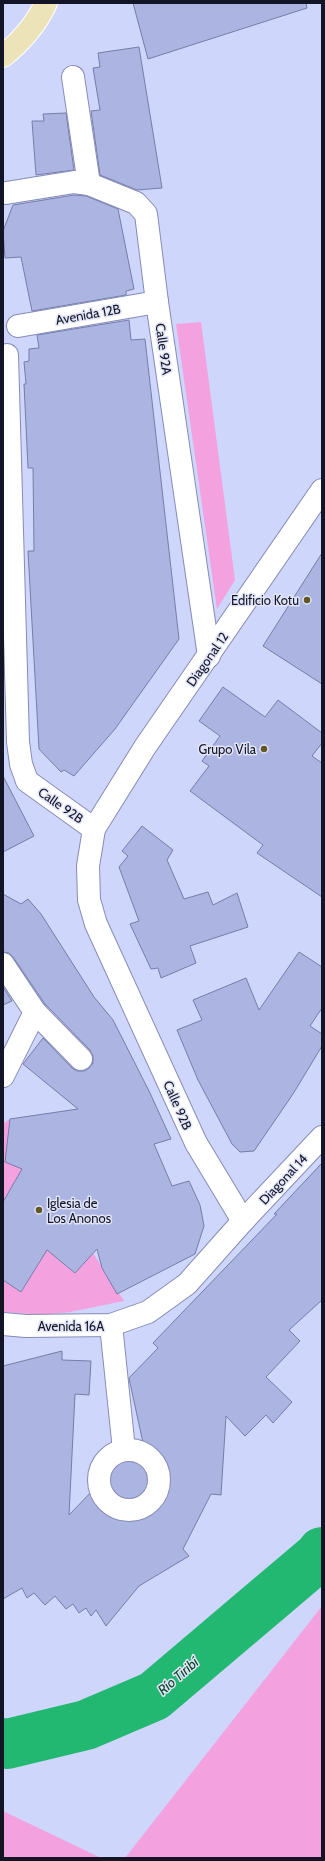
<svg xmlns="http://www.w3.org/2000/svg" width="325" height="1861" font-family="Cabin,sans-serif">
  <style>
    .green { fill: #f3a2df }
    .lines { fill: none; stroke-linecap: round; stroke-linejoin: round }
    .river { stroke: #23b872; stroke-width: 50 }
    .building { fill: #acb4e1; stroke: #767da8 }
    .minor-casing { stroke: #858cb7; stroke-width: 24 }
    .major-casing { stroke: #fff; stroke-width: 24 }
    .minor { stroke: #fff; stroke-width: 22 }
    .major { stroke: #ece3b9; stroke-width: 22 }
    .poi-dot { fill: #625723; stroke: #e1e5f7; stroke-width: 1.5 }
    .labels { text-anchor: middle; stroke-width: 3; stroke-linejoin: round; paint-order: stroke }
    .street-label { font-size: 13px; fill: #131526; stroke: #e1e5f7 }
    .poi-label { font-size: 13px; fill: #131526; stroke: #e1e5f7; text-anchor: end }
    .water-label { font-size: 14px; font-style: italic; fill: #0d4529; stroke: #e1e5f7 }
  </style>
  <rect width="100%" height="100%" fill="#cfd6fb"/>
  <!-- green -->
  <g class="green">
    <polygon points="201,322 235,580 217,609 176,324"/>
    <polygon points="10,1119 5,1161 22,1169 3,1202 3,1124"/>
    <polygon points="47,1250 75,1273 93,1253 124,1301 70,1312 43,1315 3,1312 3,1280 21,1292"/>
    <polygon points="322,1606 322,1858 125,1858"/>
    <polygon points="3,1811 101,1858 3,1858"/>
  </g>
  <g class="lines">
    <!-- river -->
    <polyline class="river" points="3,1743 7,1744 86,1725 154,1696 318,1557 322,1552"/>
  </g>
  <!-- building -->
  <g class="building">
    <polygon points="133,3 306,3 307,8 148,59"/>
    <polygon points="139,47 162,188 137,190 100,175 91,111 100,110 93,68 100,67 98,53"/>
    <polygon points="66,113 74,170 36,175 32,121 44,121 43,114"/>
    <polygon points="74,195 86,196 118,209 134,289 126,291 126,295 32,311 21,257 5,258 3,231 13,205"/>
    <polygon points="129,320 131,340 145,339 179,639 115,729 74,776 64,770 61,772 39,749 28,551 34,551 33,468 28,468 24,384 26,384 24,362 29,361 29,349 39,348 37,335"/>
    <polygon points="322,553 322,684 263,646"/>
    <polygon points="223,687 265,717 278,700 322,733 322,743 312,756 322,763 322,897 257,853 263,845 190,791 209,766 202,761 220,736 199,721"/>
    <polygon points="3,776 34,836 3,852"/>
    <polygon points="142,826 173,850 167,860 184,899 208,892 213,905 237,893 248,927 190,946 196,963 161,978 158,968 151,969 130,924 139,921 119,867 128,856 122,851"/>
    <polygon points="3,894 21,904 28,899 41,914 94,997 113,1020 150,1093 171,1139 154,1144 172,1186 189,1181 200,1205 204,1226 195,1254 117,1294 102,1268 97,1249 75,1273 47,1250 21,1292 3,1280 3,1202 22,1169 5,1162 10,1119 78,1109 23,1064 43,1038 72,1068 77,1071 84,1071 89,1068 93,1063 93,1056 90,1050 45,1004 13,957 9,953 3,952"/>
    <polygon points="299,952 322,967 322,1008 310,1026 322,1034 322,1046 293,1094 254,1151 240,1152 232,1144 198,1080 177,1030 202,1020 193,1000 246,978 259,1010"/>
    <polygon points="3,987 12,1001 3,1005"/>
    <polygon points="322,1163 322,1300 289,1330 300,1341 266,1377 292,1402 273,1423 266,1415 245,1436 226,1416 221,1495 211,1494 183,1549 189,1556 139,1586 106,1626 96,1610 91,1616 86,1608 79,1613 73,1604 66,1609 55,1596 45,1605 34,1593 27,1598 22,1588 3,1599 3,1366 62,1351 62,1360 91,1361 89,1395 75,1394 69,1515 120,1462 130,1461 148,1466 129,1378 158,1348 153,1343 277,1214 274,1214"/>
  </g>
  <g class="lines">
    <defs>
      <g id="minor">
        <polyline points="73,77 89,184 136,203 146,214 157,302 209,656"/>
        <polyline points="6,193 74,182 89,184"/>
        <polyline points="18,326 157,302"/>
        <polyline points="7,355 18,742 21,764 27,781 94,829"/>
        <polyline points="3,964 35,1012"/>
        <polyline points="3,1076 35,1012 81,1059"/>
        <polyline points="243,1221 196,1143 96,924 89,900 88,866 94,829 145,747 322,490"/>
        <polyline points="3,1324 26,1326 111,1325 148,1312 187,1284 243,1221 322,1137"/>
        <polyline points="111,1325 124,1450"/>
        <circle cx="129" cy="1480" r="30"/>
      </g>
      <path id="major" d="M 3,56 C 20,43 37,23 46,3"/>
    </defs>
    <!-- minor casing -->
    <use href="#minor" class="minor-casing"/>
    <!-- major casing -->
    <use href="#major" class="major-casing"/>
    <!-- minor -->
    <use href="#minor" class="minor"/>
    <!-- major -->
    <use href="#major" class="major"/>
  </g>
  <!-- markers -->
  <g class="poi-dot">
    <circle cx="307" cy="600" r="4"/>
    <circle cx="264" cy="749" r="4"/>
    <circle cx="39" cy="1210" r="4"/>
  </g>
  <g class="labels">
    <!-- street labels -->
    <g class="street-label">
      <text transform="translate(88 314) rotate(-10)" y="5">Avenida 12B</text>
      <text transform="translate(164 349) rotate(82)" y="5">Calle 92A</text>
      <text transform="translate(207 659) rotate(-55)" y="5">Diagonal 12</text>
      <text transform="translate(61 805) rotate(35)" y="5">Calle 92B</text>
      <text transform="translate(178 1105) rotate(66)" y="5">Calle 92B</text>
      <text transform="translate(283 1179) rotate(-47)" y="5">Diagonal 14</text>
      <text x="71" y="1331">Avenida 16A</text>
    </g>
    <!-- poi labels -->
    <g class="poi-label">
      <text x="299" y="605">Edificio Kotu</text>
      <text x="256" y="754">Grupo Vila</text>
      <text x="47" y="1208" text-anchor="start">Iglesia de<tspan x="47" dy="15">Los Anonos</tspan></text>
    </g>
    <!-- water labels -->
    <g class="water-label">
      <text transform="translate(178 1676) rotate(-41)" y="5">Río Tiribí</text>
    </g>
  </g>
  <!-- border -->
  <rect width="325" height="1861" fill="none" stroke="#131526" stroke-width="8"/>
</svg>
